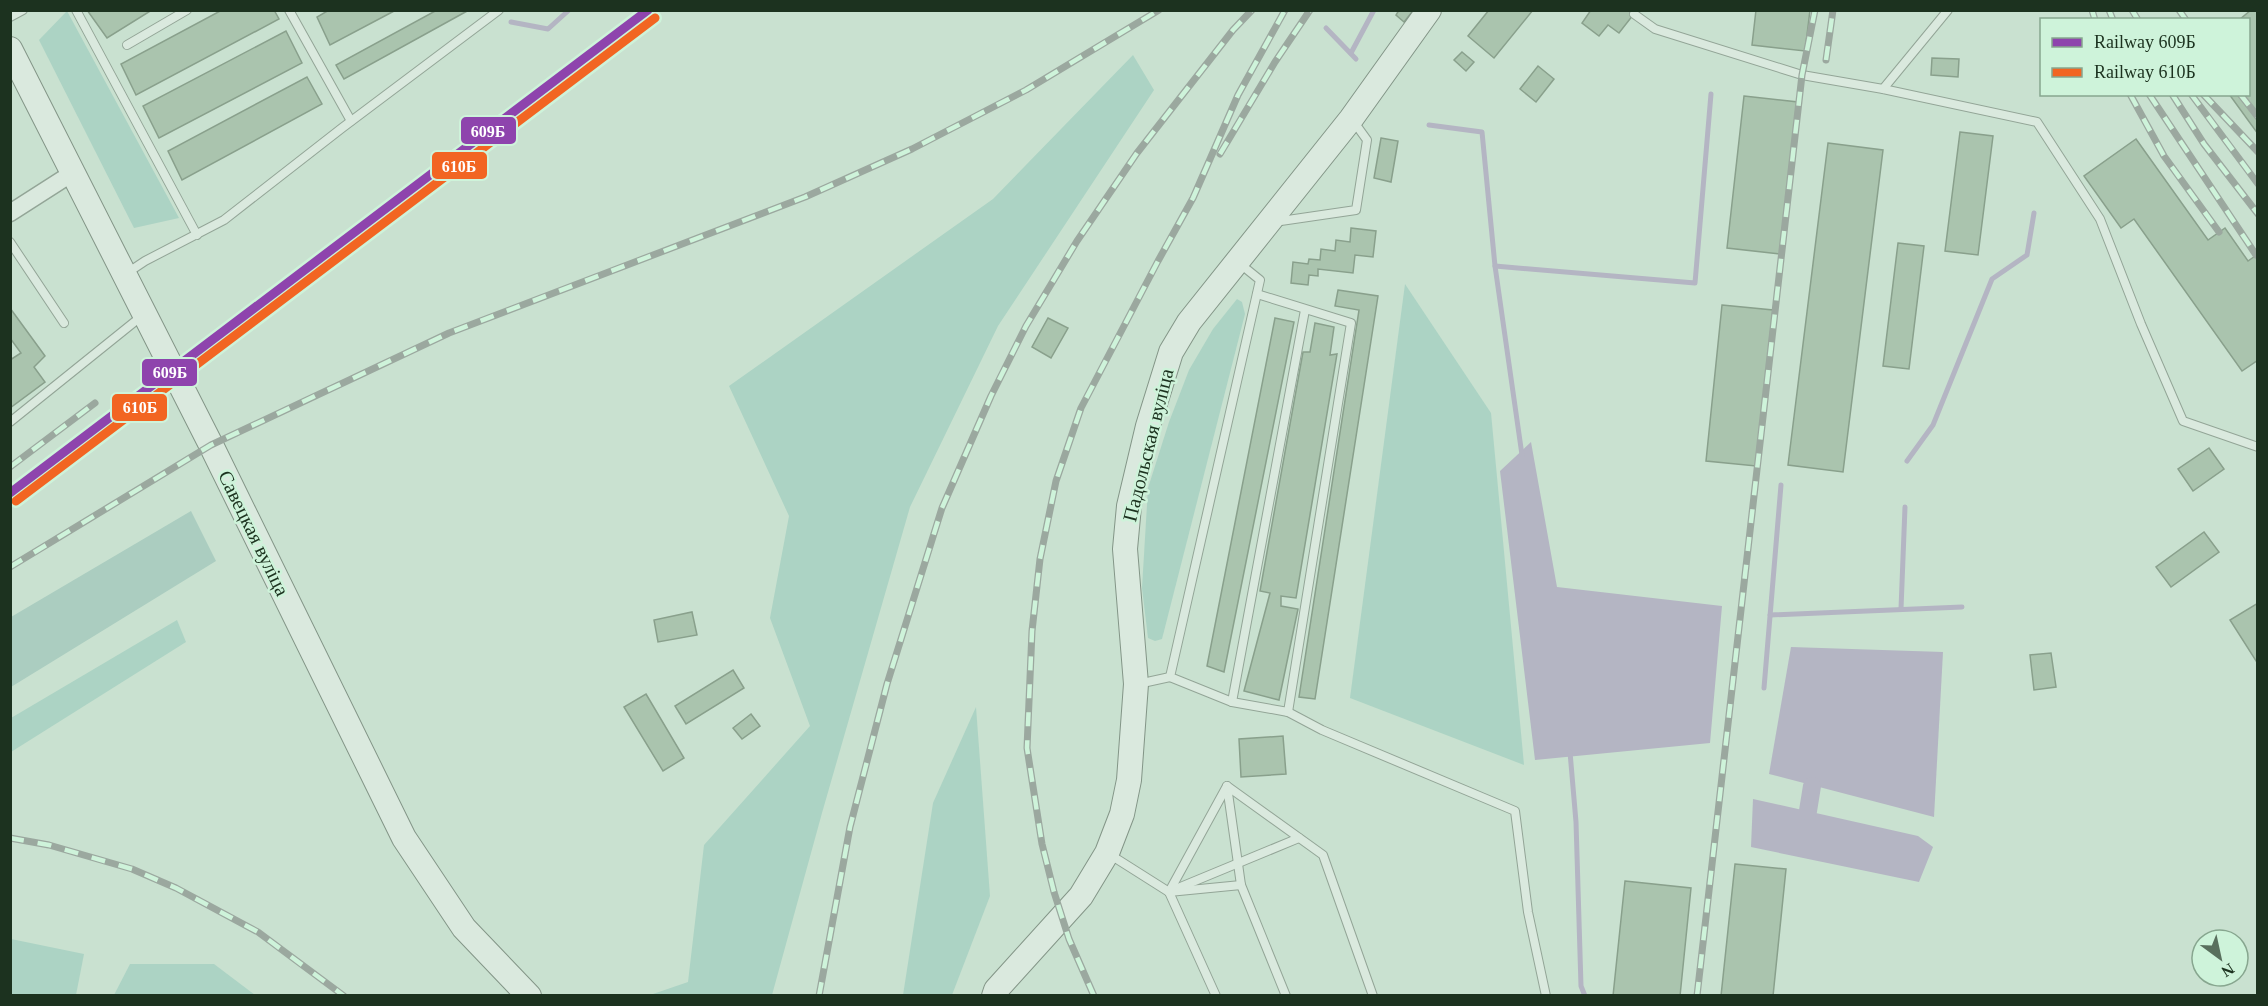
<svg xmlns="http://www.w3.org/2000/svg" width="2268" height="1006" font-family="Georgia,serif">
  <style>
    .green { fill: #acd3c4 }
    .cemetery { fill: #abcdc0 }
    .water { fill: #b4b5c3 }
    .lines { fill: none; stroke-linecap: round; stroke-linejoin: round }
    .stream { stroke: #b4b5c3; stroke-width: 5 }
    .canal { stroke: #b4b5c3; stroke-width: 18 }
    .building { fill: #aac4ae; stroke: #89a08c; stroke-width: 1.5 }
    .lane-casing { stroke: #93a597; stroke-width: 10 }
    .street-casing { stroke: #93a597; stroke-width: 19 }
    .secondary-casing { stroke: #839587; stroke-width: 26 }
    .lane { stroke: #dae9de; stroke-width: 8 }
    .street { stroke: #dae9de; stroke-width: 16 }
    .secondary { stroke: #dae9de; stroke-width: 24 }
    .rail-casing { stroke: #9ba89f; stroke-width: 7 }
    .rail { stroke: #cef3da; stroke-width: 4.5; stroke-dasharray: 14; stroke-linecap: butt }
    .rail-1-casing { stroke: #cef3da; stroke-width: 14 }
    .rail-2-casing { stroke: #cef3da; stroke-width: 14 }
    .rail-1 { stroke: #8e44ad; stroke-width: 9 }
    .rail-2 { stroke: #f26522; stroke-width: 9 }
    .labels { text-anchor: middle; stroke-width: 5; stroke-linejoin: round; paint-order: stroke }
    .street-label { font-size: 20px; fill: #1c321f; stroke: #cef3da }
    .line-badge { stroke: #cef3da; stroke-width: 2 }
    .badge-label { font-size: 16px; text-anchor: middle; font-weight: bold; fill: #fff }
  </style>
  <rect width="100%" height="100%" fill="#c9e1d0"/>
  <!-- green -->
  <g class="green">
    <polygon points="67,11 179,218 134,228 39,40"/>
    <polygon points="1133,55 1154,90 998,326 910,507 822,813 772,995 650,995 688,982 704,845 810,726 770,618 789,516 729,386 993,199"/>
    <polygon points="1405,284 1491,413 1524,765 1350,698"/>
    <polygon points="1237,299 1242,302 1245,314 1162,639 1155,641 1148,638 1142,588 1148,488 1169,422 1189,370 1213,329"/>
    <polygon points="177,620 186,642 11,752 11,718"/>
    <polygon points="976,707 990,896 952,995 903,995 933,803"/>
    <polygon points="11,939 84,954 76,995 11,995"/>
    <polygon points="130,964 214,964 255,995 114,995"/>
  </g>
  <!-- cemetery -->
  <polygon class="cemetery" points="191,511 216,561 11,687 11,617"/>
  <!-- water -->
  <g class="water">
    <polygon points="1531,442 1557,587 1722,606 1710,743 1535,760 1500,471"/>
    <polygon points="1791,647 1943,652 1934,817 1769,774"/>
    <polygon points="1753,799 1918,836 1933,847 1919,882 1751,847"/>
  </g>
  <g class="lines">
    <!-- stream -->
    <g class="stream">
      <polyline points="511,22 548,29 569,10"/>
      <polyline points="1326,28 1356,59"/>
      <polyline points="1351,53 1374,10"/>
      <polyline points="1429,125 1482,132 1495,266 1522,455"/>
      <polyline points="1495,266 1695,283 1711,94"/>
      <polyline points="1907,461 1933,425 1992,279 2027,255 2034,213"/>
      <polyline points="1901,609 1905,507"/>
      <polyline points="1770,615 1962,607"/>
      <polyline points="1764,688 1781,485"/>
      <polyline points="1570,752 1576,822 1581,986 1585,996"/>
    </g>
    <!-- canal -->
    <polyline class="canal" points="1808,811 1812,786"/>
  </g>
  <!-- building -->
  <g class="building">
    <polygon points="87,10 152,10 107,38"/>
    <polygon points="222,10 274,10 279,19 136,95 121,64"/>
    <polygon points="329,10 396,10 330,45 317,17"/>
    <polygon points="437,10 469,10 344,79 336,65"/>
    <polygon points="1399,10 1410,10 1412,12 1404,22 1396,15"/>
    <polygon points="1489,10 1533,10 1494,58 1468,36"/>
    <polygon points="1591,10 1637,10 1619,33 1608,25 1599,36 1582,23"/>
    <polygon points="1756,10 1810,10 1805,51 1752,45"/>
    <polygon points="2251,10 2258,10 2258,134 2229,94 2248,94 2248,20 2239,20"/>
    <polygon points="286,31 302,63 159,138 143,106"/>
    <polygon points="1462,52 1474,62 1466,71 1454,60"/>
    <polygon points="1932,58 1959,59 1958,77 1931,75"/>
    <polygon points="1538,66 1554,79 1536,102 1520,89"/>
    <polygon points="307,77 322,104 182,180 168,151"/>
    <polygon points="1744,96 1798,102 1781,254 1727,248"/>
    <polygon points="1960,132 1993,136 1978,255 1945,251"/>
    <polygon points="1381,138 1398,141 1391,182 1374,178"/>
    <polygon points="2136,139 2208,240 2225,228 2248,261 2258,254 2258,360 2242,371 2134,219 2121,228 2084,176"/>
    <polygon points="1828,143 1883,150 1843,472 1788,465"/>
    <polygon points="1351,228 1376,231 1373,257 1355,255 1353,273 1318,269 1318,276 1309,275 1308,285 1291,283 1293,262 1308,264 1309,259 1320,260 1321,249 1335,251 1336,240 1350,242"/>
    <polygon points="1898,243 1924,246 1909,369 1883,366"/>
    <polygon points="1338,290 1378,296 1315,699 1299,697 1359,310 1335,306"/>
    <polygon points="1722,305 1773,310 1756,466 1706,461"/>
    <polygon points="10,308 45,356 34,367 45,382 10,408 10,360 21,353 10,338"/>
    <polygon points="1048,318 1068,328 1051,358 1032,347"/>
    <polygon points="1275,318 1294,322 1224,672 1207,666"/>
    <polygon points="1315,323 1334,327 1330,355 1337,354 1296,598 1281,596 1281,606 1298,609 1279,700 1244,691 1270,593 1260,591 1303,352 1310,352"/>
    <polygon points="2209,448 2224,469 2193,491 2178,469"/>
    <polygon points="2204,532 2219,552 2171,587 2156,567"/>
    <polygon points="2258,603 2258,664 2230,620"/>
    <polygon points="692,612 697,635 658,642 654,620"/>
    <polygon points="2051,653 2056,687 2034,690 2030,655"/>
    <polygon points="733,670 744,688 686,724 675,706"/>
    <polygon points="646,694 684,758 663,771 624,707"/>
    <polygon points="751,714 760,726 742,739 733,728"/>
    <polygon points="1283,736 1286,774 1241,777 1239,739"/>
    <polygon points="1735,864 1786,869 1773,996 1721,996"/>
    <polygon points="1625,881 1691,888 1680,996 1613,996"/>
  </g>
  <g class="lines">
    <defs>
      <g id="lane">
        <polyline points="76,10 197,235"/>
        <polyline points="289,10 351,121"/>
        <polyline points="1634,14 1655,29 1802,75 1883,89 2037,122 2100,219 2141,324 2183,421 2258,447"/>
        <polyline points="10,17 23,10"/>
        <polyline points="127,45 187,10"/>
        <polyline points="1883,89 1948,10"/>
        <polyline points="1274,222 1356,210 1367,140 1354,122"/>
        <polyline points="10,242 64,323"/>
        <polyline points="1239,263 1260,280 1170,677 1232,702 1288,712 1322,730 1515,811 1528,912 1546,996"/>
        <polyline points="127,273 145,261 224,220 342,128 499,10"/>
        <polyline points="1257,294 1351,323 1288,712"/>
        <polyline points="10,422 143,315"/>
        <polyline points="1138,684 1170,677"/>
        <polyline points="1232,702 1305,310"/>
        <polyline points="1227,786 1241,885 1286,996"/>
        <polyline points="1109,854 1169,892 1241,885"/>
        <polyline points="1178,888 1299,838"/>
        <polyline points="1169,892 1227,786 1323,855 1373,996"/>
        <polyline points="1169,892 1216,996"/>
      </g>
      <polyline id="street" points="10,213 74,172"/>
      <g id="secondary">
        <polyline points="10,49 211,445 404,838 464,928 529,996"/>
        <polyline points="994,996 996,990 1081,896 1107,853 1122,814 1129,780 1136,684 1125,549 1129,506 1148,426 1171,352 1189,322 1351,119 1429,10"/>
      </g>
    </defs>
    <!-- lane casing -->
    <use href="#lane" class="lane-casing"/>
    <!-- street casing -->
    <use href="#street" class="street-casing"/>
    <!-- secondary casing -->
    <use href="#secondary" class="secondary-casing"/>
    <!-- lane -->
    <use href="#lane" class="lane"/>
    <!-- street -->
    <use href="#street" class="street"/>
    <!-- secondary -->
    <use href="#secondary" class="secondary"/>
    <defs>
      <g id="rail">
        <polyline points="2092,10 2095,20"/>
        <polyline points="2109,10 2113,20"/>
        <polyline points="2132,10 2138,20"/>
        <polyline points="2179,10 2186,20"/>
        <polyline points="1826,60 1833,10"/>
        <polyline points="2130,94 2164,156 2219,232"/>
        <polyline points="2149,94 2256,255"/>
        <polyline points="2172,94 2204,144 2258,214"/>
        <polyline points="2191,94 2258,184"/>
        <polyline points="2203,94 2258,152"/>
        <polyline points="2240,94 2258,117"/>
        <polyline points="1220,154 1275,62 1310,10"/>
        <polyline points="10,467 95,403"/>
        <polyline points="10,567 211,445 449,333 805,197 912,149 1026,90 1159,10"/>
        <polyline points="10,838 49,845 132,869 176,888 258,932 344,996"/>
        <polyline points="819,996 850,827 887,684 942,508 991,396 1026,326 1077,241 1137,153 1233,30 1252,10"/>
        <polyline points="1094,996 1069,939 1054,892 1042,844 1027,748 1032,631 1040,559 1056,481 1081,408 1158,261 1193,198 1238,95 1285,10"/>
        <polyline points="1697,996 1802,75 1815,10"/>
      </g>
    </defs>
    <!-- rail casing -->
    <use href="#rail" class="rail-casing"/>
    <!-- rail -->
    <use href="#rail" class="rail"/>
    <defs>
      <polyline id="rail-1" points="10,493 648,10"/>
      <polyline id="rail-2" points="16,501 655,18"/>
    </defs>
    <!-- rail-1 casing -->
    <use href="#rail-1" class="rail-1-casing"/>
    <!-- rail-2 casing -->
    <use href="#rail-2" class="rail-2-casing"/>
    <!-- rail-1 -->
    <use href="#rail-1" class="rail-1"/>
    <!-- rail-2 -->
    <use href="#rail-2" class="rail-2"/>
  </g>
  <g class="labels">
    <!-- street labels -->
    <g class="street-label">
      <text transform="translate(1148 445) rotate(-76)" y="7">Падольская вуліца</text>
      <text transform="translate(254 533) rotate(64)" y="7">Савецкая вуліца</text>
    </g>
  </g>
  <g class="line-badge">
    <rect x="460" y="116" width="57" height="29" rx="6" fill="#8e44ad"/>
    <rect x="431" y="151" width="57" height="29" rx="6" fill="#f26522"/>
    <rect x="141" y="358" width="57" height="29" rx="6" fill="#8e44ad"/>
    <rect x="111" y="393" width="57" height="29" rx="6" fill="#f26522"/>
  </g>
  <g class="badge-label">
    <text x="488" y="137">609Б</text>
    <text x="459" y="172">610Б</text>
    <text x="170" y="378">609Б</text>
    <text x="140" y="413">610Б</text>
  </g>
  <!-- border -->
  <rect width="2268" height="1006" fill="none" stroke="#1c321f" stroke-width="24"/>
  <!-- legend -->
  <rect x="2040" y="18" width="210" height="78" fill="#cef3da" stroke="#87a68f" stroke-width="1.5"/>
  <rect x="2052" y="38" width="30" height="9" fill="#8e44ad" stroke="#87a68f" stroke-width="1.5"/>
  <text x="2094" y="48" font-size="18" fill="#1c321f">Railway 609Б</text>
  <rect x="2052" y="68" width="30" height="9" fill="#f26522" stroke="#87a68f" stroke-width="1.5"/>
  <text x="2094" y="78" font-size="18" fill="#1c321f">Railway 610Б</text>
  <!-- north arrow -->
  <g transform="translate(2220 958) rotate(147)"><circle r="28" fill="#cef3da" stroke="#87a68f" stroke-width="1.5"/>
  <path d="M0-4.5L10 22L0 15L-10 22Z" fill="#596f5d"/>
  <text y="-9" font-size="16" font-weight="bold" text-anchor="middle" fill="#1c321f">N</text>
  </g>
</svg>
